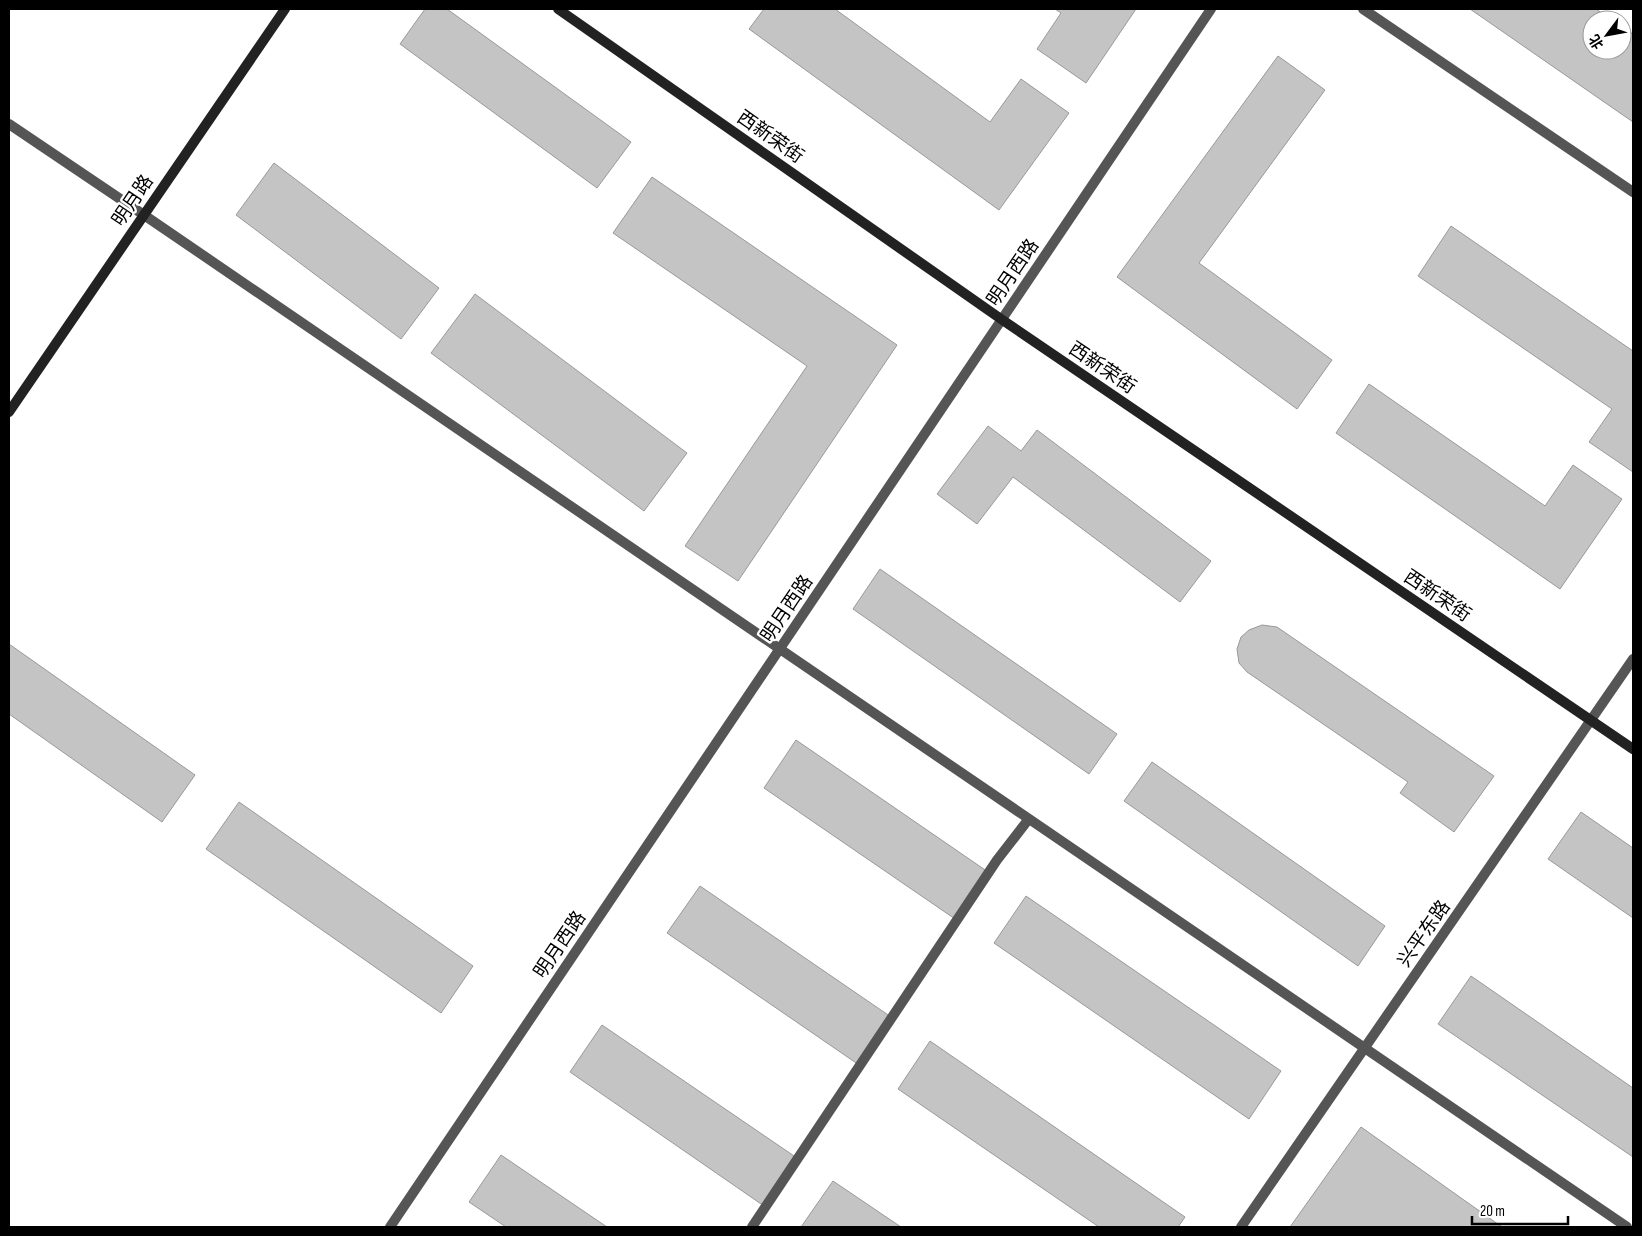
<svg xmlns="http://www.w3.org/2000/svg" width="1642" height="1236" font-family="'Sofia Sans Condensed','Noto Sans SC',sans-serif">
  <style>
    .building { fill: #c4c4c4; stroke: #999 }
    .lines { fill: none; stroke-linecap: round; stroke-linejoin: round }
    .lane { stroke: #555; stroke-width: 10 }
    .street { stroke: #555; stroke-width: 10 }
    .secondary { stroke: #222; stroke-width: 10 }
    .labels { text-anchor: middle; stroke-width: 4.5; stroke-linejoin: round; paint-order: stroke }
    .street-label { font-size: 19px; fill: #000; stroke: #fff }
  </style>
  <rect width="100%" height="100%" fill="#fff"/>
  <!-- building -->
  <g class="building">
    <polygon points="425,9 447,9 631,142 597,188 400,44"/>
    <polygon points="764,9 835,9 990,122 1021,79 1069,113 999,210 749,29"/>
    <polygon points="1055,9 1136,9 1086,83 1037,49 1061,13"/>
    <polygon points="1470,9 1596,9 1612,20 1592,20 1592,50 1622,50 1622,27 1633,34 1633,122"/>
    <polygon points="1278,56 1325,90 1199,263 1332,360 1297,409 1117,277"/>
    <polygon points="274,163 439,288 401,339 236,215"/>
    <polygon points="652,177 897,345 738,581 685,546 807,366 613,233"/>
    <polygon points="1451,226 1633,351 1633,472 1589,442 1612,409 1418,276"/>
    <polygon points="475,294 687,453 644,511 431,353"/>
    <polygon points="1369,384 1545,506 1573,465 1622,499 1560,589 1336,433"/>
    <polygon points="988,426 1021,451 1037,430 1211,561 1180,602 1013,477 977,524 937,494"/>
    <polygon points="880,569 1117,734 1089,774 853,609"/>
    <polygon points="1262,625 1277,627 1494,776 1454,832 1400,793 1408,782 1247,672 1239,663 1237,649 1241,637 1249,630"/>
    <polygon points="9,644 195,775 162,822 9,714"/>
    <polygon points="796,740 991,874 958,921 764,788"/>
    <polygon points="1152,762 1385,926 1358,966 1124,801"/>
    <polygon points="239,802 473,966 441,1013 206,849"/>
    <polygon points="1581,812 1633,848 1633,918 1548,859"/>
    <polygon points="700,886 894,1019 862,1067 667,933"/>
    <polygon points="1026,896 1281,1071 1249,1119 994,943"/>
    <polygon points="1471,976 1633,1088 1633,1157 1438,1024"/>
    <polygon points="602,1025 797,1158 764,1206 570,1072"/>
    <polygon points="930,1041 1185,1217 1178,1227 1099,1227 898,1089"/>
    <polygon points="1361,1127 1502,1227 1290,1227"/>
    <polygon points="501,1155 607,1227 506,1227 469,1202"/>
    <polygon points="833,1181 901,1227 801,1227"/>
  </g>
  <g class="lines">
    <!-- lane -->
    <g class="lane">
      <polyline points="1363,9 1633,192"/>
      <polyline points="9,124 144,215"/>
      <polyline points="752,1227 997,860 1028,820"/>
    </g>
    <!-- street -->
    <g class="street">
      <polyline points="144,215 1627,1227"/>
      <polyline points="390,1227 1211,9"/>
      <polyline points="1241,1227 1633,659"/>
    </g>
    <!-- secondary -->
    <g class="secondary">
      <polyline points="558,9 1001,319 1633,749"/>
      <polyline points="9,412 285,9"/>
    </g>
  </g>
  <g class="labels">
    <!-- street labels -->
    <g class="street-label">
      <text transform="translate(771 136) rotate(35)" y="7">西新荣街</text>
      <text transform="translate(132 200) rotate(-56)" y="7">明月路</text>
      <text transform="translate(1012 272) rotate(-56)" y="7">明月西路</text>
      <text transform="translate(1103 367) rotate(34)" y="7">西新荣街</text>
      <text transform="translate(1438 595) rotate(34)" y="7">西新荣街</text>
      <text transform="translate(786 608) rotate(-56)" y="7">明月西路</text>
      <text transform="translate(1423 933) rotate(-55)" y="7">兴平东路</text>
      <text transform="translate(559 944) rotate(-56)" y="7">明月西路</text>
    </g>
  </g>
  <!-- border -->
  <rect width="1642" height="1236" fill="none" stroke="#000000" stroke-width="20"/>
  <!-- north arrow -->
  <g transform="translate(1607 35) rotate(238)"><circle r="24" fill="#ffffff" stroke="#999999"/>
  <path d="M0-4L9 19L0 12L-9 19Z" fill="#000000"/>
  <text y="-8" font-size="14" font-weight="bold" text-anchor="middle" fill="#000000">北</text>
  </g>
  <!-- scale -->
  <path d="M1472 1216v8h96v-8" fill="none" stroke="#000000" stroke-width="2.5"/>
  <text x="1480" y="1216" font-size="15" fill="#000000" stroke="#ffffff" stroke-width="4" paint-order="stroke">20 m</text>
</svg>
